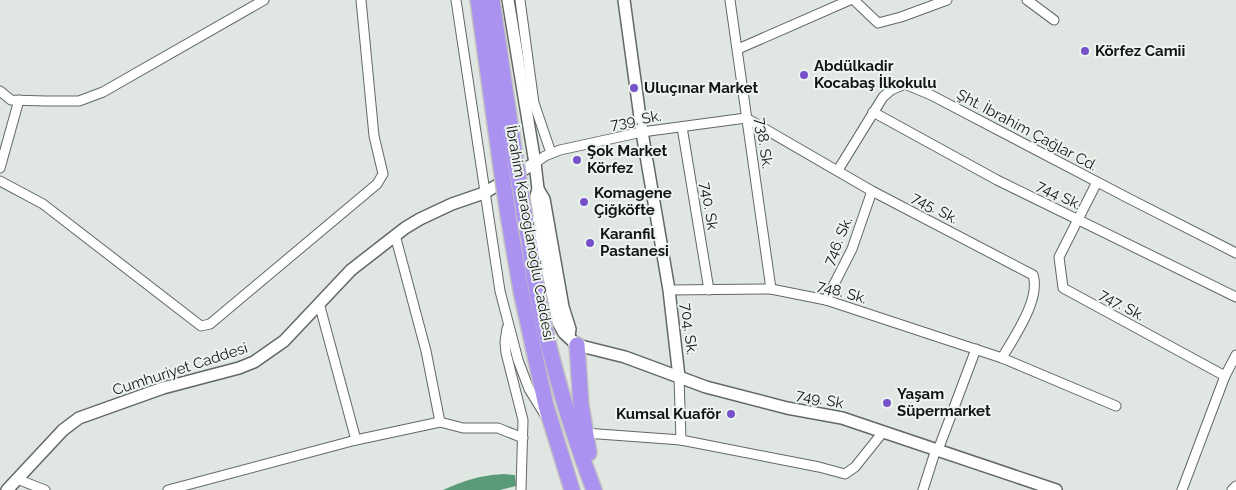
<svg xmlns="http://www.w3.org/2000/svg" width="1236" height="490" font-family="Raleway,sans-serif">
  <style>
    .water { fill: #599a78 }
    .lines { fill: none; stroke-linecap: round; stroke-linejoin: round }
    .minor-casing { stroke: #626864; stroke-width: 11 }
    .tertiary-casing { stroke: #626864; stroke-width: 14 }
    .trunk-casing { stroke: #c2c2c2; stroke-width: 18 }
    .minor { stroke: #fff; stroke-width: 9 }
    .tertiary { stroke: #fff; stroke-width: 11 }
    .trunk { stroke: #ab92f0; stroke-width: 15 }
    .trunk-bridge-casing { stroke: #c2c2c2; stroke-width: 18; stroke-linecap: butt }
    .trunk-bridge { stroke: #ab92f0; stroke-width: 15 }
    .poi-dot { fill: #7651ca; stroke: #eef5f0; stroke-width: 2 }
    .labels { text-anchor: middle; stroke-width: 4; stroke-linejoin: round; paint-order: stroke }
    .poi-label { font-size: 15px; font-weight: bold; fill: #131514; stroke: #eef5f0; text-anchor: start }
    .street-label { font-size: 15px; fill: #131514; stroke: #eef5f0 }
  </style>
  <rect width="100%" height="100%" fill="#e0e7e3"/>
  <!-- water -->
  <path class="water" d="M 503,474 L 515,475 L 516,486 L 500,490 L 443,490 C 466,480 478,476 503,474 Z"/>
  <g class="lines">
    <defs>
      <g id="minor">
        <polyline points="456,0 500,291 518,360 529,389 545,415"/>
        <polyline points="520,0 534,103 551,153"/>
        <polyline points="730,0 771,289"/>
        <polyline points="854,0 878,23 901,17 947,0"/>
        <polyline points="1027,0 1054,20"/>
        <polyline points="738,49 850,0"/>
        <polyline points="0,91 11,100 46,101 79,101 103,92 264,0"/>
        <polyline points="873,112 997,180 1236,297"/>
        <polyline points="682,127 709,290"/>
        <path d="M 535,163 L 545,156 L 560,150 L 642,132 L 746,118 L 872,191 L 1033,275 C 1041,299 1014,337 1002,358"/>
        <polyline points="0,168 19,100"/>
        <polyline points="838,170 883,97 891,90 905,84 931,95 1126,197 1236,253"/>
        <polyline points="0,181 43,204 201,326 210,324 377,184 383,174 374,136 361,0"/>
        <polyline points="1097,182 1059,257 1063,288 1225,376 1236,355"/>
        <polyline points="395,235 426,351 440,422"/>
        <polyline points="669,290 771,289 826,300 1002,358 1116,406"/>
        <polyline points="826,300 852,249 872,191"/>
        <polyline points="319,303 356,440"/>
        <polyline points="507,328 505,342 506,353 523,420 521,490"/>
        <polyline points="679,377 681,440 819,467 845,474 855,467 883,432"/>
        <polyline points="585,433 681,440"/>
        <polyline points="938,450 976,349"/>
        <polyline points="17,479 45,490"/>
        <polyline points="168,490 356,440 440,422 463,428 498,428 523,438"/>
        <polyline points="923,490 936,449"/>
        <polyline points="1182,490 1225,376"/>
        <polyline points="1232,490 1236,486"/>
      </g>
      <g id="tertiary">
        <polyline points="508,0 535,163 538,189 534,203 558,322 564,333 577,345 625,357 706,387 787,408 842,418 1056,490"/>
        <polyline points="624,0 642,132 669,290 679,377"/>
        <polyline points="538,189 544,199 563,307 570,329 569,336"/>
        <polyline points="7,490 63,430 79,418 163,388 239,368 254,362 284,341 351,270 405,228 420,219 452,204 484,193 535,163"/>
      </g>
      <g id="trunk">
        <polyline points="478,0 500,160"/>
        <polyline points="492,0 515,157"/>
        <path d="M 525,218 C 530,246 533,274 539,302 C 552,366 571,429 594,490"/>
        <polyline points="509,221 521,291 546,406 572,490"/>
        <polyline points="577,345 581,405 589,453"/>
      </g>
    </defs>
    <!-- minor casing -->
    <use href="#minor" class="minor-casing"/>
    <!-- tertiary casing -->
    <use href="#tertiary" class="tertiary-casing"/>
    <!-- trunk casing -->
    <use href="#trunk" class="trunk-casing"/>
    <!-- minor -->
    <use href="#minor" class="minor"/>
    <!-- tertiary -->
    <use href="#tertiary" class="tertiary"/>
    <!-- trunk -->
    <use href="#trunk" class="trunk"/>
    <defs>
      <g id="trunk-bridge">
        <polyline points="515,157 525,218"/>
        <polyline points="500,160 509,221"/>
      </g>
    </defs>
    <!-- trunk-bridge casing -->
    <use href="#trunk-bridge" class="trunk-bridge-casing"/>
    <!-- trunk-bridge -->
    <use href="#trunk-bridge" class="trunk-bridge"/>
  </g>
  <!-- markers -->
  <g class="poi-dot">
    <circle cx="1085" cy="51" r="5"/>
    <circle cx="804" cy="75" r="5"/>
    <circle cx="634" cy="88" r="5"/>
    <circle cx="577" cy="160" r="5"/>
    <circle cx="584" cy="202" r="5"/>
    <circle cx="590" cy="243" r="5"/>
    <circle cx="887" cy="403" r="5"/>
    <circle cx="731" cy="414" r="5"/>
  </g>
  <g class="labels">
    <!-- poi labels -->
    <g class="poi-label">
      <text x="1095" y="56">Körfez Camii</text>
      <text x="814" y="71">Abdülkadir<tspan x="814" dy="17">Kocabaş İlkokulu</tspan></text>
      <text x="644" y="93">Uluçınar Market</text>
      <text x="587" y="156">Şok Market<tspan x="587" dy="17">Körfez</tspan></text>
      <text x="594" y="198">Komagene<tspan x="594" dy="17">Çiğköfte</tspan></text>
      <text x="600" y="239">Karanfil<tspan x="600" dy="17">Pastanesi</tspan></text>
      <text x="897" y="399">Yaşam<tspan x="897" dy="17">Süpermarket</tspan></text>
      <text x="721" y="419" text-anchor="end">Kumsal Kuaför</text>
    </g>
    <!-- street labels -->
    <g class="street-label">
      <text transform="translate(636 120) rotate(-10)" y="5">739. Sk.</text>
      <text transform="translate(1027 130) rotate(28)" y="5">Şht. İbrahim Çağlar Cd.</text>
      <text transform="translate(764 143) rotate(82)" y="5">738. Sk.</text>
      <text transform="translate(1059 195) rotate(26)" y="5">744 Sk.</text>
      <text transform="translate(709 206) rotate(81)" y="5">740. Sk</text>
      <text transform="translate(935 208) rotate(28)" y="5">745. Sk.</text>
      <text transform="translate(530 233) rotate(80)" y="5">İbrahim Karaoğlanoğlu Caddesi</text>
      <text transform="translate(838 241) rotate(-67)" y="5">746. Sk.</text>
      <text transform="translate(842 292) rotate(16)" y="5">748. Sk.</text>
      <text transform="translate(1122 305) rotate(29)" y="5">747. Sk.</text>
      <text transform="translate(689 329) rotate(83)" y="5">704. Sk.</text>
      <text transform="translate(180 369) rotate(-18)" y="5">Cumhuriyet Caddesi</text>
      <text transform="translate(820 399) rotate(11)" y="5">749. Sk</text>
    </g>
  </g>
</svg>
